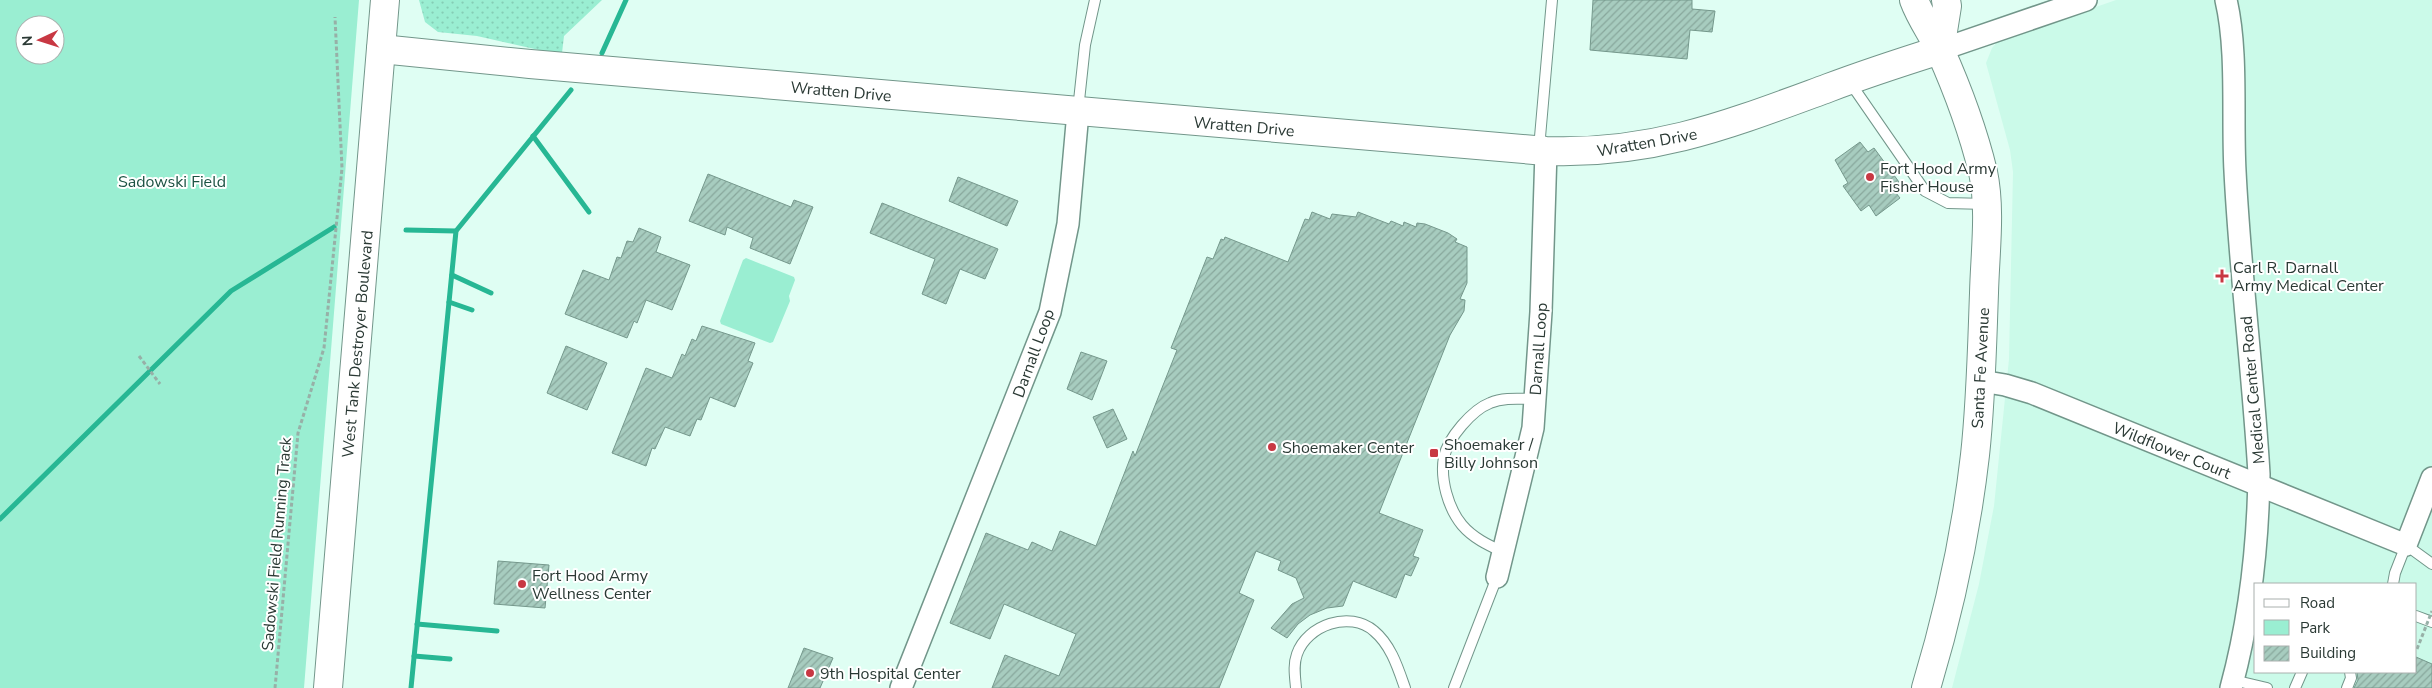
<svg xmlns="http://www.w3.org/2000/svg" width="2432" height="688" font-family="'Nunito Sans',sans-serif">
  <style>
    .built { fill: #cbfae9; fill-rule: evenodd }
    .grass { fill: url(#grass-dots) }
    .green { fill: #9aeed2; fill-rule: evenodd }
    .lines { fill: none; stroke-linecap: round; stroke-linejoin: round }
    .stream { stroke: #27b794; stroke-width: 5 }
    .building { fill: url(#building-hatch); stroke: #75988c }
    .lane-casing { stroke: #72968a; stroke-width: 12 }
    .street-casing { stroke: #72968a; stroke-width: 24 }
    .secondary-casing { stroke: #72968a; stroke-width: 30 }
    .path { stroke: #97b0a7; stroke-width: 3; stroke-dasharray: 4 2.5; stroke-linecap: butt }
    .lane { stroke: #fff; stroke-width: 10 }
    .street { stroke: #fff; stroke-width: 21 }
    .secondary { stroke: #fff; stroke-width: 28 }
    .path-bridge { stroke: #97b0a7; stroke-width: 3; stroke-dasharray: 4 2.5; stroke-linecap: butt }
    .poi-dot { fill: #c83843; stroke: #fff; stroke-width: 2 }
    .labels { text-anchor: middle; stroke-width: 4; stroke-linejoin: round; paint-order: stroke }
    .street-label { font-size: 16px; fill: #2a3934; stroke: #fff }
    .poi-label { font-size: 16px; fill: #2a3934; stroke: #fff; text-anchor: start }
    .park-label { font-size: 16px; fill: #1c5243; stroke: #fff }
  </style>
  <defs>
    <pattern id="grass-dots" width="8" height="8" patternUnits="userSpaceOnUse" patternTransform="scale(1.25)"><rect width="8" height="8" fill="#9aeed2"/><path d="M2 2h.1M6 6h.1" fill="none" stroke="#85cdb5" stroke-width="1.8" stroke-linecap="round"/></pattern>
    <pattern id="building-hatch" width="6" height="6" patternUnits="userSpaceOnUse" patternTransform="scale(1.25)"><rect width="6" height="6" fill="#a7ccbf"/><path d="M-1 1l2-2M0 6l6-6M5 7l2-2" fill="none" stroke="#88a79c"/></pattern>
  </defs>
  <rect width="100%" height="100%" fill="#dffef3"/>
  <!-- built -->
  <path class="built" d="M 2116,0 L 2432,0 L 2432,688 L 1952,688 L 1979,584 L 1994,506 L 2009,359 L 2013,172 L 2010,150 L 1986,63 L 1992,48 L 1998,41 ZM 2256,584 L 2416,584 L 2416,672 L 2256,672 Z"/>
  <!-- grass -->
  <polygon class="grass" points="419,0 602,0 564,36 562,53 539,50 477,36 438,32 425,22"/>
  <!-- green -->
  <g class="green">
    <path d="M 0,0 L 359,0 L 304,688 L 0,688 ZM 25,25 L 55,25 L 55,55 L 25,55 Z"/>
    <polygon points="746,258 794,277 795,280 789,296 790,301 773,342 770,343 721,324 720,321 743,260"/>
  </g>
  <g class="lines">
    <!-- stream -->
    <g class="stream">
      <polyline points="602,53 626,0"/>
      <polyline points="533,136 589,212"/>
      <polyline points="406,230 456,231"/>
      <polyline points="452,275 491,293"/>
      <polyline points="449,302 472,310"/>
      <polyline points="0,519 231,291 334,227"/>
      <polyline points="417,624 497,631"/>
      <polyline points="414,656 450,659"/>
      <polyline points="411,688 456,231 571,90"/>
    </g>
  </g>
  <!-- building -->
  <g class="building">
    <polygon points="1593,0 1692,0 1692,9 1715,11 1712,32 1690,30 1687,59 1590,50"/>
    <polygon points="1860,142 1868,152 1874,148 1899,182 1892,188 1900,198 1876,216 1869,205 1861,211 1843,186 1848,183 1835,160"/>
    <polygon points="708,174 791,207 794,200 813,207 790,264 750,248 753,238 727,227 725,235 689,221"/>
    <polygon points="958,177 1018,201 1007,226 949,201"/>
    <polygon points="882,203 998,249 985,279 960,269 946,304 922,294 935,259 870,233"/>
    <polygon points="1312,212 1330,219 1332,214 1356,217 1358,212 1389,224 1391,221 1403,226 1404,222 1416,227 1417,223 1425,224 1448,233 1457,239 1455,242 1467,247 1467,283 1460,299 1465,300 1464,311 1450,335 1379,513 1423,530 1413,556 1419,558 1411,576 1405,574 1396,598 1353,581 1343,606 1327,608 1310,615 1298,624 1287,638 1271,628 1292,604 1304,598 1296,578 1278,570 1281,561 1256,551 1239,593 1254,600 1219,688 992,688 1005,655 1059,676 1076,634 1004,604 990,639 950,623 986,533 1028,550 1032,542 1052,551 1060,531 1096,546 1133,451 1135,456 1177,350 1171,348 1207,257 1213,259 1221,239 1224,240 1225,237 1288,262 1305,219 1309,220"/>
    <polygon points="639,228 661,237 656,252 690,265 672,310 646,300 637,323 634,321 627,338 565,314 583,270 609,280 617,257 621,258 627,241 633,242"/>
    <polygon points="702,326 755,343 748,361 753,363 735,407 710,397 701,420 697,419 690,436 665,427 655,449 652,448 646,466 612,453 646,368 672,378 682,354 685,356 692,339 696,341"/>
    <polygon points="566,346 607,363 587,410 547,393"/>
    <polygon points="1081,352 1107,361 1092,400 1067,389"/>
    <polygon points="1113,409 1127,439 1107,448 1093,417"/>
    <polygon points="498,561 549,565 545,608 494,604"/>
    <polygon points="804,648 833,658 820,688 788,688"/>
    <polygon points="2416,657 2432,664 2432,688 2354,688 2358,680 2357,672 2416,672"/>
  </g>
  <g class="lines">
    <defs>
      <g id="lane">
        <polyline points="1849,81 1925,191 1948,203 1986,204"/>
        <polyline points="1078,110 1085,45 1095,0"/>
        <polyline points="1545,148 1540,137 1552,0"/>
        <path d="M 1503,552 C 1488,545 1473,538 1462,525 C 1448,508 1440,479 1444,457 C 1448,438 1472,410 1490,403 C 1504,397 1520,399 1535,399"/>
        <polyline points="2393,584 2395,573 2406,545 2432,564"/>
        <polyline points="2416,616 2432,622"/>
        <polyline points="2233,680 2267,688"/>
        <path d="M 1296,688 C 1295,676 1293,665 1297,654 C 1307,625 1350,610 1374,631 C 1391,645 1398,668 1405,688"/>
        <polyline points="1454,688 1497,577"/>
        <polyline points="2295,688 2302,672"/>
        <polyline points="2347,688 2351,678 2350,672"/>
      </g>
      <g id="street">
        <path d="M 2226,0 C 2238,51 2232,117 2235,171 C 2240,272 2253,372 2259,474 C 2258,546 2250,618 2231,688"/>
        <polyline points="1940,50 2086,0"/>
        <polyline points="1981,381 2005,385 2032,393 2406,545 2432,478"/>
        <polyline points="1497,577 1533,428 1541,312 1546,151"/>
        <polyline points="901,688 1050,312 1068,224 1078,112"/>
      </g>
      <g id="secondary">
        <path d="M 1914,0 C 1921,19 1932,33 1940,50 C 1957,88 1973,131 1983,172 C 1991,210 1985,253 1984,293 C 1982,347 1981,401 1975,455 C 1966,534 1949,612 1926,688"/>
        <path d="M 381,49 L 530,64 L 1546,151 C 1653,155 1730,124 1828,88 C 1865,74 1902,62 1940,50"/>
        <polyline points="1940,50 1947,6 1946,0"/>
        <polyline points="328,688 385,0"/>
      </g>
    </defs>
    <!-- lane casing -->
    <use href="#lane" class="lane-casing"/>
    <!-- street casing -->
    <use href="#street" class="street-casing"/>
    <!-- secondary casing -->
    <use href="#secondary" class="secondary-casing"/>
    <!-- path -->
    <g class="path">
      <polyline points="139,356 160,384"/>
      <polyline points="275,688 298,433 324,348 342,168 335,17"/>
    </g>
    <!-- lane -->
    <use href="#lane" class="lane"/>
    <!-- street -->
    <use href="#street" class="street"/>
    <!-- secondary -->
    <use href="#secondary" class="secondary"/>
    <!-- path-bridge -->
    <polyline class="path-bridge" points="2417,649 2432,611"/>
  </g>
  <!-- markers -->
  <g class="poi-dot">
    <circle cx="1870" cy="177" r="5"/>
    <path d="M2219.5 268.5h5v5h5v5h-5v5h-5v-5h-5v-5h5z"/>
    <circle cx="1272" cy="447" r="5"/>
    <rect x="1429" y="448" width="10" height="10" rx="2.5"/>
    <circle cx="522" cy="584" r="5"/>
    <circle cx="810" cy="673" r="5"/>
  </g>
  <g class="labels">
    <!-- street labels -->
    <g class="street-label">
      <text transform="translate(841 91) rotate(5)" y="6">Wratten Drive</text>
      <text transform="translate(1244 126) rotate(5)" y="6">Wratten Drive</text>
      <text transform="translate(1647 142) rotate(-10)" y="6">Wratten Drive</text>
      <text transform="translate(357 344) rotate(-85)" y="6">West Tank Destroyer Boulevard</text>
      <text transform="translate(1538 349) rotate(-86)" y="6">Darnall Loop</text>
      <text transform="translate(1033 353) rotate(-70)" y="6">Darnall Loop</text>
      <text transform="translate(1980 368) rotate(-87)" y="6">Santa Fe Avenue</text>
      <text transform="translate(2252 390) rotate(-95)" y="6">Medical Center Road</text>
      <text transform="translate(2172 450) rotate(22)" y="6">Wildflower Court</text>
      <text transform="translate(276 544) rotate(-85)" y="6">Sadowski Field Running Track</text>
    </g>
    <!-- poi labels -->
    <g class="poi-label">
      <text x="1880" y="174">Fort Hood Army<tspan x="1880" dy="18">Fisher House</tspan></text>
      <text x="2233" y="273">Carl R. Darnall<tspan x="2233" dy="18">Army Medical Center</tspan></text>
      <text x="1444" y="450">Shoemaker /<tspan x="1444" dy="18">Billy Johnson</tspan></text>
      <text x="1282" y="453">Shoemaker Center</text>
      <text x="532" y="581">Fort Hood Army<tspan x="532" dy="18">Wellness Center</tspan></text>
      <text x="820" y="679">9th Hospital Center</text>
    </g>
    <!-- park labels -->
    <g class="park-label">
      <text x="172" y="187">Sadowski Field</text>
    </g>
  </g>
  <!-- legend -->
  <rect x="2254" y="583" width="162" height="90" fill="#ffffff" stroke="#aab0ae"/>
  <rect x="2264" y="599" width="25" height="8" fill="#ffffff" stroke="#aab0ae"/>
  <text x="2300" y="608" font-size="15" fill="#2a3934">Road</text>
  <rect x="2264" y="620" width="25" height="15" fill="#9aeed2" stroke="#aab0ae"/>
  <text x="2300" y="633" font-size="15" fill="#2a3934">Park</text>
  <rect x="2264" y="646" width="25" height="15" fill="url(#building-hatch)" stroke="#aab0ae"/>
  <text x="2300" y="658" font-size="15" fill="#2a3934">Building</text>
  <!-- north arrow -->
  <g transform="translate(40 40) rotate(266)"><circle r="24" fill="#ffffff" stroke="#aab0ae"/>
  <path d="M0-4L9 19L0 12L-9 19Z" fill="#c83843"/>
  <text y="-8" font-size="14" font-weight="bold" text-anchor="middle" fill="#2a3934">N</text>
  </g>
</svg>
